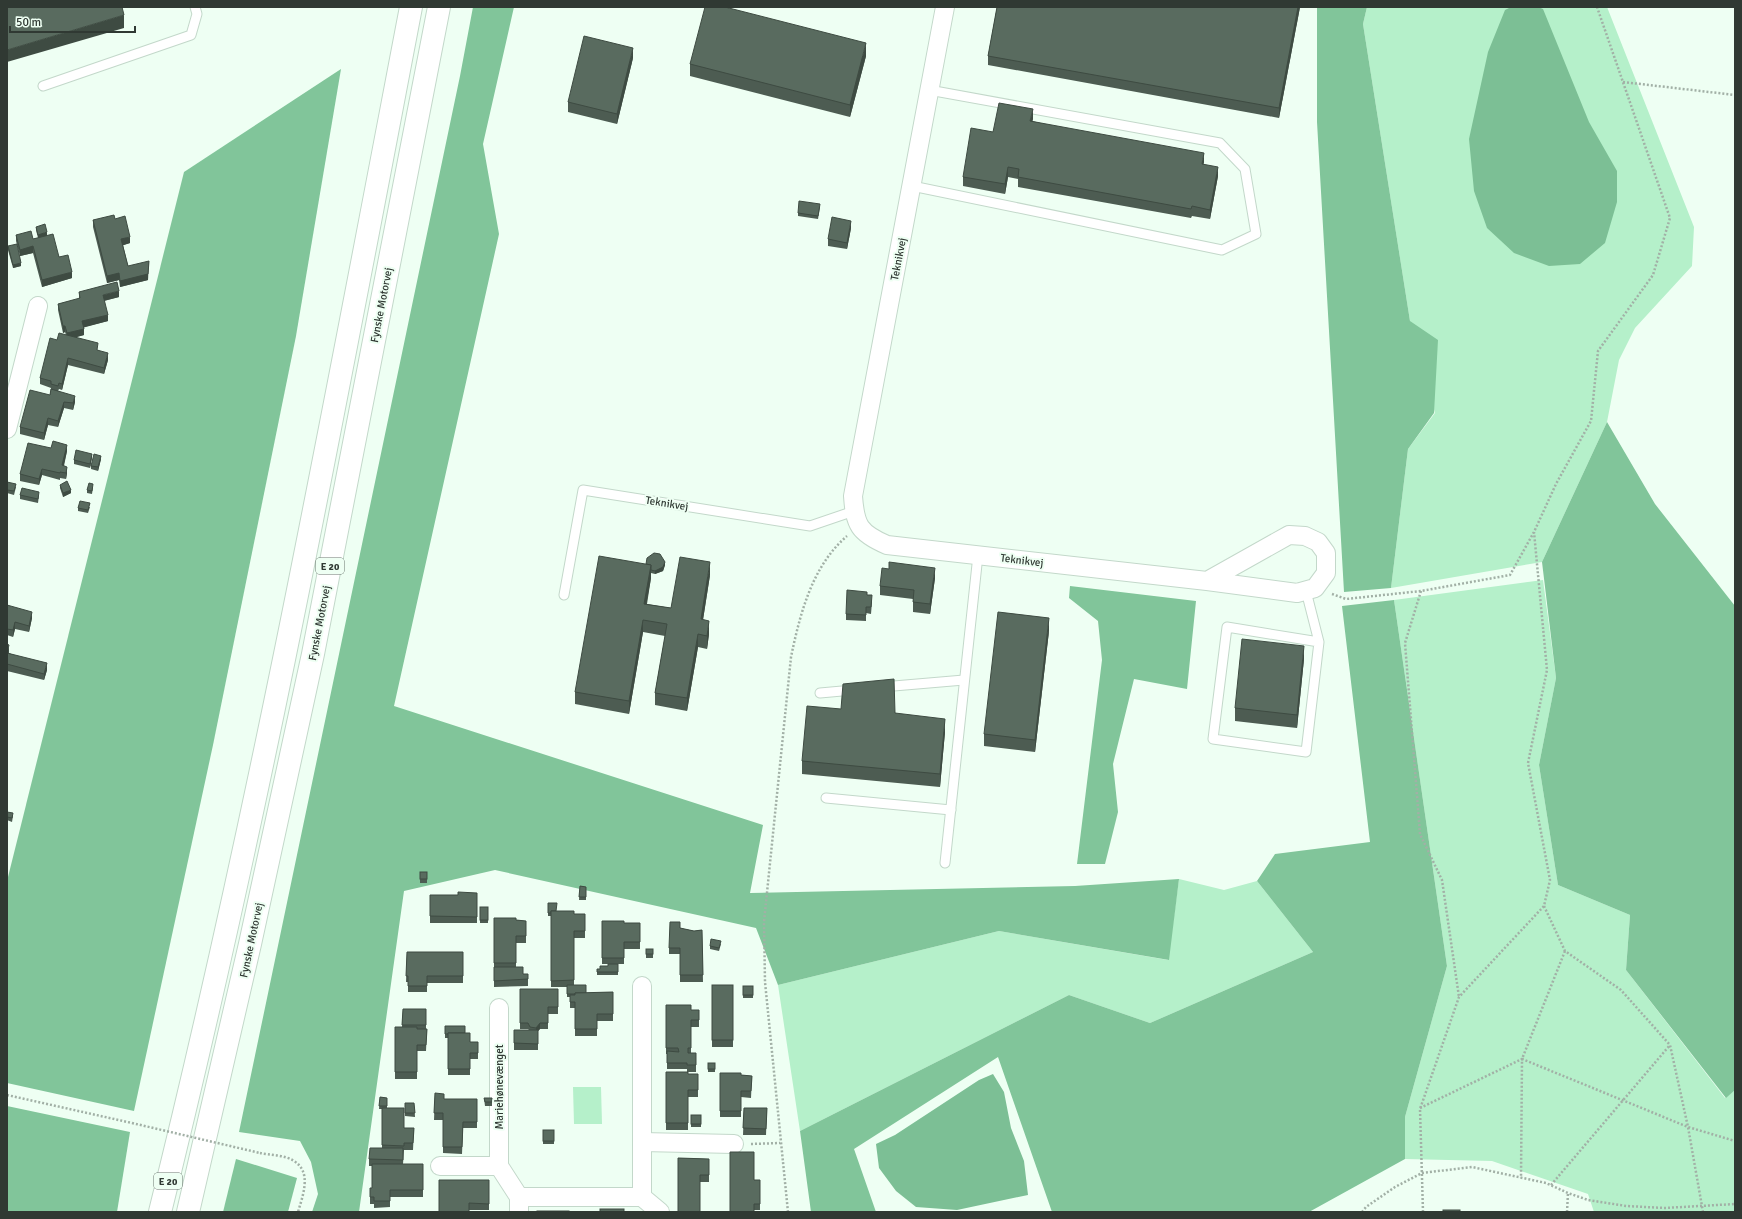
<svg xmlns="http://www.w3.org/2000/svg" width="1742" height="1219" font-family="Signika,sans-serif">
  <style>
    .green { fill: #b5f0ca }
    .forest { fill: #81c59a }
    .water { fill: #7cbf95 }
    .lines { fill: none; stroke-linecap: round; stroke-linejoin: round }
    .service-casing { stroke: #c3d8ca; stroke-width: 11 }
    .minor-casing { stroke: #c3d8ca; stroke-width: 20 }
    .motorway-casing { stroke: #c3d8ca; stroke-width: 24 }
    .path { stroke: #a2b0a6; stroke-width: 2.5; stroke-dasharray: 2 2; stroke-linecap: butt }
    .service { stroke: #fff; stroke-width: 9 }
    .minor { stroke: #fff; stroke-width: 18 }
    .motorway { stroke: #fff; stroke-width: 22 }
    .path-bridge { stroke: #a2b0a6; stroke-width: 2.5; stroke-dasharray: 2 2; stroke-linecap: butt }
    .wall { fill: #4d5c52 }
    .shaded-wall { fill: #3e4b42 }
    .building { fill: #596b5f; stroke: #3e4b42 }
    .labels { text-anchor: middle; stroke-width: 4; stroke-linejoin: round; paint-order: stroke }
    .shield { fill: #eefff3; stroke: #69746d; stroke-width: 1 }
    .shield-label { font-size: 10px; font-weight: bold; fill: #303933 }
    .street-label { font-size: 11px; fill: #303933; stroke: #eefff3 }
  </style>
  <rect width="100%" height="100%" fill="#eefff3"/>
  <!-- green -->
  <g class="green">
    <polygon points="1367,7 1607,7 1694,227 1692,266 1635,328 1619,360 1607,422 1542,562 1391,588 1408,449 1435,413 1410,321 1363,24"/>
    <polygon points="1543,580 1556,678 1539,765 1558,885 1630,915 1626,970 1725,1098 1735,1090 1735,1212 1594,1212 1588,1194 1492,1161 1405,1159 1405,1117 1447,966 1394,600"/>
    <polygon points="1179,879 1224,890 1257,881 1313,952 1150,1023 1069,995 800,1131 778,985 999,931 1168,960"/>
    <polygon points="573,1087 601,1087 602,1124 574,1124"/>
  </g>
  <!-- forest -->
  <g class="forest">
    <polygon points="473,7 514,7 483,144 499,234 394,706 763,825 750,893 1075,886 1179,879 1169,960 999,931 778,985 756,928 495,870 404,891 359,1212 312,1212 318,1194 311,1162 300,1141 239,1132 460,76"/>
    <polygon points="1317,7 1367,7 1363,24 1410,321 1438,340 1434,413 1408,449 1391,588 1344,592 1317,122"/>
    <polygon points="341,69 296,336 213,745 134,1111 7,1083 7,881 184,172"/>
    <polygon points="1607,422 1655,504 1735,606 1735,1090 1726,1098 1626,970 1630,915 1558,885 1539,765 1556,678 1542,562"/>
    <polygon points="1070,586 1196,601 1187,689 1134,679 1113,764 1118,812 1105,864 1077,864 1102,660 1098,621 1069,598"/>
    <polygon points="1394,600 1447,966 1405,1117 1405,1159 1309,1212 1052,1212 998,1057 854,1149 876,1212 811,1212 800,1131 1069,995 1150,1023 1313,952 1257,881 1275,854 1370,842 1342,606"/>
    <polygon points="7,1106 130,1132 117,1212 7,1212"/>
    <polygon points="236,1159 297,1178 288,1212 223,1212"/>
  </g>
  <!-- water -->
  <g class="water">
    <polygon points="1511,7 1538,7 1543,9 1589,122 1617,171 1617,202 1605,243 1580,264 1549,266 1514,253 1487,228 1474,191 1469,139 1488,52 1505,10"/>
    <polygon points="993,1074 1004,1092 1011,1128 1024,1161 1028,1195 957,1210 916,1207 896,1191 879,1168 876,1144 895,1135 979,1080"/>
  </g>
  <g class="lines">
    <defs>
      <g id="service">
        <polyline points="43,86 191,35 197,14 195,7"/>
        <polyline points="912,186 1222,250 1256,234 1245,169 1220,143 929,90"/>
        <polyline points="1306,591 1319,642 1306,752 1213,739 1227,627 1319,642"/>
        <polyline points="564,595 583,490 810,526 854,511"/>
        <polyline points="882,687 964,680"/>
        <polyline points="820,693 853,690"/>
        <polyline points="826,798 951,810"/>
        <polyline points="945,863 978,555"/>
      </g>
      <g id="minor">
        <path d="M 945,7 L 853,496 C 855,525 859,533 887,545 L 1207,581 L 1297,593 L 1315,588 L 1326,573 L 1326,553 L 1318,542 L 1305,536 L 1289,535 L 1207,581"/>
        <polyline points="7,429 38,306"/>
        <polyline points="642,986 642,1197 660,1212"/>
        <polyline points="499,1008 499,1166 519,1197 519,1212"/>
        <polyline points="642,1142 734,1144"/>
        <polyline points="440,1166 499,1166"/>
        <polyline points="519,1197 642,1197"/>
      </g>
      <g id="motorway">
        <path d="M 160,1212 C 259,814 334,410 411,7"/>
        <polyline points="188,1212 250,944 313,654 439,7"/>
      </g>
    </defs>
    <!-- service casing -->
    <use href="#service" class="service-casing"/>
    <!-- minor casing -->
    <use href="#minor" class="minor-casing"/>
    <!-- motorway casing -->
    <use href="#motorway" class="motorway-casing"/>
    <!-- path -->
    <g class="path">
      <polyline points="1623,82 1735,95"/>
      <polyline points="1421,591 1405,643 1420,834 1442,880 1459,997"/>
      <polyline points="1332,594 1346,599 1421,591 1510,575 1534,532 1556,484 1591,421 1598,351 1653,275 1670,218 1597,7"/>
      <polyline points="1544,906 1565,951 1621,990 1670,1045 1688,1127 1703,1212"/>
      <polyline points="1565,951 1522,1059 1688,1127 1735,1141"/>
      <polyline points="7,1095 132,1123"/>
      <polyline points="1420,1108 1522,1059 1521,1178"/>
      <polyline points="751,1144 780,1143"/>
      <path d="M 260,1153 C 270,1155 285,1155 294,1161 C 312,1172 303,1195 298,1212"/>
      <polyline points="1551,1185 1670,1045"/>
      <path d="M 788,1212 L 765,982 L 764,922 L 791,657 C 800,614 812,566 847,536"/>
      <polyline points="1362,1212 1366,1207 1395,1187 1422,1173 1472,1167 1546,1183 1568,1193 1588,1200 1626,1206 1665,1208 1735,1204"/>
      <polyline points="1423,1212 1420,1109 1459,997 1544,906 1550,880 1528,763 1547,670 1534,532"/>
      <polyline points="1567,1212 1568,1193"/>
    </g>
    <!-- service -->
    <use href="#service" class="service"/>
    <!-- minor -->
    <use href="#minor" class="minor"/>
    <!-- motorway -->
    <use href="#motorway" class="motorway"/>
    <!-- path-bridge -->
    <polyline class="path-bridge" points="132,1123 260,1153"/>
  </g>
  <!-- wall -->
  <g class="wall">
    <polygon points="997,7 1300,7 1279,118 988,65 988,56"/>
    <polygon points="866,56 850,117 690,76 690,64"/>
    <polygon points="633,58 617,124 568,112 568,102"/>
    <polygon points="1033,119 1032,121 1204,162 1203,164 1218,176 1210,219 1192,216 1191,218 1018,187 1018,179 1008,177 1005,194 963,186 963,177 993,132"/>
    <polygon points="820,207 818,219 798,216 798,213"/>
    <polygon points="115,219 130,243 123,245 128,266 148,280 120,287 119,280 107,283 93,227 93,220"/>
    <polygon points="36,227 47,236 59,257 72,278 42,287 33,253 20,256 16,241 16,235 33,239 38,238 36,230"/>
    <polygon points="851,228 847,249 828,246 828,239"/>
    <polygon points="8,246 21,266 13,268 8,250"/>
    <polygon points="79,292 119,297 104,301 108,321 84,327 84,335 75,337 98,351 108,360 104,374 68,365 62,390 59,389 58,391 75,402 73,410 64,408 58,427 48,425 44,440 20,434 20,427 50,395 51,388 40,384 40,378 57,340 66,335 65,332 63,333 58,310 58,304 79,299"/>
    <polygon points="51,448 67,451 64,466 67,473 66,479 60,478 60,480 42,475 39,485 20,481 20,474"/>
    <polygon points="92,457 90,468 74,464 74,460"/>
    <polygon points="101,459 98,471 91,469 91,466"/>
    <polygon points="7,482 16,487 14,495 7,493"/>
    <polygon points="60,485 71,493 63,497 60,488"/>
    <polygon points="93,487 92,494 87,493 87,490"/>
    <polygon points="20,495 39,495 38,503 20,499"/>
    <polygon points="90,507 88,513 78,511 78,508"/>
    <polygon points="646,564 665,565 663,571 655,574 651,573 651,578 647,604 671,608 710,575 703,620 709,634 707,649 698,647 687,711 655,705 655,693 665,636 643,632 629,714 575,704 575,692"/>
    <polygon points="935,578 930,614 913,612 913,599 880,595 880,586"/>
    <polygon points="867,595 872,602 871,614 866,613 866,621 846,620 846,614"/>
    <polygon points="7,605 32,618 29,632 15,629 13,637 7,635"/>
    <polygon points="1049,631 1035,752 984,746 984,734"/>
    <polygon points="7,644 9,651 9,653 47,670 44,680 7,671"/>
    <polygon points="1304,659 1297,728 1235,721 1235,708"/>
    <polygon points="895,713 945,732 940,787 802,774 802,761"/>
    <polygon points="7,812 13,816 12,822 7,820"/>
    <rect x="420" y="872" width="7" height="11"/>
    <polygon points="580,886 586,887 586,900 579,900"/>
    <polygon points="477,893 477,923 430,923 430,895 458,895"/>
    <polygon points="548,903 556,911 574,914 585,914 585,938 574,938 574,985 586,993 613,992 613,1021 597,1021 597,1036 575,1036 575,1008 570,1008 570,997 567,997 567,987 551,987 551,916 548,916"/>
    <rect x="480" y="907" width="8" height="16"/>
    <polygon points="494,918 516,920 526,921 526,943 516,943 516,967 523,974 528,974 528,986 494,987"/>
    <polygon points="602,921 624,923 640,923 640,949 624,949 624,964 618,964 618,975 597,975 597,969 600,969 608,966 608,964 602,964"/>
    <polygon points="680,928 694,931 702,930 703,982 680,982 680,954 669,954 669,948"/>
    <polygon points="721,944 719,951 710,949 710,946"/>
    <rect x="646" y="949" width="7" height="9"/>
    <polygon points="407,952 463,952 463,983 427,983 427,992 408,992 408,982 406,982"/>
    <rect x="712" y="985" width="21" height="62"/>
    <rect x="743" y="986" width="10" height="12"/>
    <polygon points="520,989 558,989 558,1014 548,1014 548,1029 540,1029 538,1031 538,1050 514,1050 514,1030 529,1030 528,1029 520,1029"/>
    <polygon points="666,1005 691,1010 699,1010 699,1027 691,1027 691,1053 696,1053 696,1072 687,1072 687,1069 667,1069 667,1054 666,1054"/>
    <polygon points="403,1009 426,1009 426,1029 427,1029 426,1051 417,1051 417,1079 395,1079 395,1027 402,1027"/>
    <polygon points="445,1026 465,1033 470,1042 478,1042 478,1059 470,1059 470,1075 448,1075 448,1038 445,1038"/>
    <rect x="708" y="1063" width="7" height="9"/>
    <polygon points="666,1072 688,1074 698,1074 698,1097 688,1097 688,1130 666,1130"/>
    <polygon points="720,1073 741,1075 752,1076 751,1098 741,1097 741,1117 720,1117"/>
    <polygon points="435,1093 444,1099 477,1099 477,1128 463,1128 462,1154 443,1153 443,1120 434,1120"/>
    <polygon points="380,1097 387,1098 387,1108 404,1128 414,1128 413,1150 404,1150 403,1164 423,1164 423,1197 390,1197 390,1207 374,1208 374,1204 370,1204 370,1188 372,1188 372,1166 369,1166 369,1159 382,1148 382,1109 379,1109"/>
    <polygon points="484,1098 492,1098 492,1106 485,1106"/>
    <polygon points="405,1103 414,1103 415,1117 405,1116"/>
    <polygon points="744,1108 767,1108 766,1135 743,1135"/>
    <rect x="691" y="1115" width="10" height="12"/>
    <rect x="543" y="1130" width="11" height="14"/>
    <polygon points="678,1158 709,1159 709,1182 700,1182 700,1212 678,1212"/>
    <polygon points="489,1180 489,1210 469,1210 439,1212"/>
    <rect x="754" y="1180" width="6" height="30"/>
  </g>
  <!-- shaded-wall -->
  <g class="shaded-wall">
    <polygon points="1298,7 1300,7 1279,118 1279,108"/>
    <polygon points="124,15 124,28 7,62 7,50"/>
    <polygon points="866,43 866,56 850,117 850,105"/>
    <polygon points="633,48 633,58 617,124 617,114"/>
    <polygon points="1033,109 1033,119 1030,131 1030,121"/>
    <polygon points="1204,153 1204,162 1202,173 1202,164"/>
    <polygon points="1008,167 1008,177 1005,194 1005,184"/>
    <polygon points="1218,167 1218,176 1210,219 1210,210"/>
    <polygon points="851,221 851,228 847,249 847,243"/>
    <polygon points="47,232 47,236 38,238 38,235"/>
    <polygon points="130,237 130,243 121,246 121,239"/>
    <polygon points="33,246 33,253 20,256 20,250"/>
    <polygon points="149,261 148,280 120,287 120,281"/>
    <polygon points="21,263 21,266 13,268 13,265"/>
    <polygon points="72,272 72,278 42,287 42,280"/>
    <polygon points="119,273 119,280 107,283 107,276"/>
    <polygon points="119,291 119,297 103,301 103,295"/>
    <polygon points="108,315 108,321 82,328 82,321"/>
    <polygon points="63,326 65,326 65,332 63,333"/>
    <polygon points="84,329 84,335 67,340 67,333"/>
    <polygon points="108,353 108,360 104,374 104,368"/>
    <polygon points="68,358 68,365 62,390 62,384"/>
    <polygon points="75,396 75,402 73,410 73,403"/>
    <polygon points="64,402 64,408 58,427 58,421"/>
    <polygon points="48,418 48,425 44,440 44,433"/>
    <polygon points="67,445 67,451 62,472 62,465"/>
    <polygon points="92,454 92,457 90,468 90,464"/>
    <polygon points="101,456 101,459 98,471 98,467"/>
    <polygon points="67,467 67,473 66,479 66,473"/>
    <polygon points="42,469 42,475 39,485 39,479"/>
    <polygon points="71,490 71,493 63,497 63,493"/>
    <polygon points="665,562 665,565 663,571 655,574 655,571"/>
    <polygon points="710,562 710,575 701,632 701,619"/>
    <polygon points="651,565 651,578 644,617 644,604"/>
    <polygon points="935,568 935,578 930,614 930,604"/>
    <polygon points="32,612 32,618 29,632 29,626"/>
    <polygon points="1049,618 1049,631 1035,752 1035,740"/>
    <polygon points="643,620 643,632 629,714 629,701"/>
    <polygon points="709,621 709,634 707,649 707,636"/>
    <polygon points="15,622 15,629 13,637 13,630"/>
    <polygon points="698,634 698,647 687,711 687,698"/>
    <polygon points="9,645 9,651 7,659 7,653"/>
    <polygon points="1304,646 1304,659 1297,728 1297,715"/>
    <polygon points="47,663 47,670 44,680 44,674"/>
    <polygon points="945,719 945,732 940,787 940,774"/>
    <polygon points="540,1023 540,1029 538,1031 538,1050 538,1031 536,1034 536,1028"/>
  </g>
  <!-- building -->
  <g class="building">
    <polygon points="7,7 122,7 124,15 7,50"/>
    <polygon points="705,7 725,7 866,43 850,105 690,64"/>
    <polygon points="997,7 1298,7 1279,108 988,56"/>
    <polygon points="584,36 633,48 617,114 568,102"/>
    <polygon points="999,103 1033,109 1030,121 1204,153 1202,164 1218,167 1210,210 1192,206 1191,209 1018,177 1019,169 1008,167 1005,184 963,177 971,128 993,132"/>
    <polygon points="799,201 820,204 818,216 798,213"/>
    <polygon points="114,215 115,219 125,216 130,237 121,239 128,266 149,261 148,274 120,281 119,273 107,276 93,220"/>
    <polygon points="832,217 851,221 847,243 828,239"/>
    <polygon points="45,224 47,232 38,235 36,227"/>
    <polygon points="31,231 33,239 53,234 59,257 68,255 72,272 42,280 33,246 20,250 16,235"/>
    <polygon points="17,244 21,263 13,265 8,246"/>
    <polygon points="117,282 119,291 103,295 108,315 82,321 84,329 67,333 65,326 63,326 58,304 80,298 79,292"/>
    <polygon points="59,333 98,343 97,350 108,353 104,368 68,358 62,384 59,383 58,386 51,384 51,381 40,378 50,338 57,340"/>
    <polygon points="51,389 75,396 73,403 64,402 58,421 48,418 44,433 20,427 30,390 50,395"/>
    <polygon points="53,441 67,445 62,465 67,467 66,473 60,472 60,473 42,469 39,479 20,474 28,443 51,448"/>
    <polygon points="76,450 92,454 90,464 74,460"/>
    <polygon points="94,454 101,456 98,467 91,466"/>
    <polygon points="67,481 71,490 63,493 60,485"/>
    <polygon points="7,482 16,484 14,491 7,490"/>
    <polygon points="89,483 93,484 92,491 87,490"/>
    <polygon points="22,488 39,492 38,499 20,495"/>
    <polygon points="80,501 90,503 88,510 78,508"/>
    <polygon points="654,553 660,554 665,562 663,567 655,571 651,570 651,565 646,564 647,558"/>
    <polygon points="599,556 651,565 644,604 671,608 680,557 710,562 701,619 709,621 707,636 698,634 687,698 655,693 667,624 643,620 629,701 575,692"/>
    <polygon points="889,562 935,568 930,604 913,602 914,590 880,586 882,568 889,569"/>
    <polygon points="847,590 867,592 867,595 872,595 871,607 866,607 866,615 846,614"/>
    <polygon points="7,605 32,612 29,626 15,622 13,630 7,629"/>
    <polygon points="998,612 1049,618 1035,740 984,734"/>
    <polygon points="1242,639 1304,646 1297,715 1235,708"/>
    <polygon points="7,644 9,645 7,653"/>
    <polygon points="7,653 47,663 44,674 7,664"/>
    <polygon points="894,679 895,713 945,719 940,774 802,761 807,706 841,709 843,684"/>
    <polygon points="7,812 13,813 12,818 7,817"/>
    <rect x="420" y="872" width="7" height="7"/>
    <polygon points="580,886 586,887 586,897 579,897"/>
    <polygon points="458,892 477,893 477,917 430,916 430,895 458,895"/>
    <polygon points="548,903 557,903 556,911 551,911 551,913 548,913"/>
    <rect x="480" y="907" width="8" height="13"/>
    <polygon points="551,911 574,911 574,914 585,914 585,931 574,931 574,980 551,981"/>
    <polygon points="494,918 516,918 516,920 526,921 526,936 516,936 516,963 494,963"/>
    <polygon points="602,921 624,921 624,923 640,923 640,942 624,942 624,958 602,958"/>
    <polygon points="670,922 680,922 680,928 694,931 702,930 703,975 680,975 680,948 669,948"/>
    <polygon points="711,939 721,941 719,948 710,946"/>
    <rect x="646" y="949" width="7" height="5"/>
    <polygon points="407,952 463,952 463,976 427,976 427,986 408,986 408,976 406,976"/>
    <polygon points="608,964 618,964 618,972 597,972 597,969 600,969 600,966 608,966"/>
    <polygon points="494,967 523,967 523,974 528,974 528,979 494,981"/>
    <polygon points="567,985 586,985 586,993 575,993 575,994 567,994"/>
    <rect x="712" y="985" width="21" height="55"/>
    <rect x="743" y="986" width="10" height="9"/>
    <polygon points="520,989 558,989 558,1007 548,1007 548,1023 540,1023 536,1028 530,1027 528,1023 520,1023"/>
    <polygon points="613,992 613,1014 597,1014 597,1029 575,1029 575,1002 570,1002 570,995 575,995 575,993"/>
    <polygon points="666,1005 691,1005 691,1010 699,1010 699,1020 691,1020 691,1048 688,1048 688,1053 696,1053 696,1065 687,1065 687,1063 667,1063 667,1051 679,1052 678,1048 666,1048"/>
    <polygon points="403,1009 426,1009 426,1025 402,1025"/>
    <polygon points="445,1026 465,1026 465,1033 448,1033 448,1034 445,1034"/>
    <polygon points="395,1027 417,1027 417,1029 427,1029 426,1045 417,1045 417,1072 395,1072"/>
    <polygon points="514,1030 538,1030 538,1044 514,1043"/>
    <polygon points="448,1033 470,1033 470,1042 478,1042 478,1053 470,1053 470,1069 448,1069"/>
    <rect x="708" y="1063" width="7" height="6"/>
    <polygon points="666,1072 688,1072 688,1074 698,1074 698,1090 688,1090 688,1123 666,1123"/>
    <polygon points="720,1073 741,1073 741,1075 752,1076 751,1091 741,1091 741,1111 720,1111"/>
    <polygon points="435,1093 444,1094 444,1099 477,1099 477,1122 463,1122 462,1147 443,1147 443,1113 434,1113"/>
    <polygon points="380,1097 387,1098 387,1106 379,1106"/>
    <polygon points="484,1098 492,1098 492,1102 485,1102"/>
    <polygon points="405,1103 414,1103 415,1113 405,1113"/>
    <polygon points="382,1108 404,1108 404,1128 414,1128 413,1143 404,1143 404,1146 382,1145"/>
    <polygon points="744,1108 767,1108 766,1129 743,1128"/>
    <rect x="691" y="1115" width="10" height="9"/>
    <rect x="543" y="1130" width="11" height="11"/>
    <polygon points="370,1148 403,1148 403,1160 369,1159"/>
    <polygon points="730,1152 754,1152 754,1180 760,1180 760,1204 754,1204 754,1212 730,1212"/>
    <polygon points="678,1158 709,1159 709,1175 700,1175 700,1212 678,1212"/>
    <polygon points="372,1164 423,1164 423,1190 390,1190 390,1201 374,1201 374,1197 370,1197 370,1188 372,1188"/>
    <polygon points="439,1180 489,1180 489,1204 469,1203 469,1212 439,1212"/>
    <rect x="600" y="1209" width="24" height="3"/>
    <rect x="1443" y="1210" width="17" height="2"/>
    <rect x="537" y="1211" width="32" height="1"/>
  </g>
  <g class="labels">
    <!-- shield labels -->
    <g class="shield">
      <rect x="316" y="558" width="28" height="16" rx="3"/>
      <rect x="154" y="1173" width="28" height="16" rx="3"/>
    </g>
    <g class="shield-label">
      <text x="330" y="570">E 20</text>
      <text x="168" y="1185">E 20</text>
    </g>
    <!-- street labels -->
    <g class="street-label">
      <text transform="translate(898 259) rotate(-79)" y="4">Teknikvej</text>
      <text transform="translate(381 305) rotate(-79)" y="4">Fynske Motorvej</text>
      <text transform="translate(667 503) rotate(9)" y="4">Teknikvej</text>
      <text transform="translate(1022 560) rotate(7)" y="4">Teknikvej</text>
      <text transform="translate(319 623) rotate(-79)" y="4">Fynske Motorvej</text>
      <text transform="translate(251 940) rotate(-78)" y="4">Fynske Motorvej</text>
      <text transform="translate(499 1087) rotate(-90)" y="4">Mariehønevænget</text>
    </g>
  </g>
  <!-- border -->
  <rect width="1742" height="1219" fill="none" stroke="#303933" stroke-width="16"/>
  <!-- scale -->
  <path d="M10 26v6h125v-6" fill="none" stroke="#303933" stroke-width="2"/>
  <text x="16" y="26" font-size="12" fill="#303933" stroke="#eefff3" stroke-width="3" paint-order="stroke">50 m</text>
</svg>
